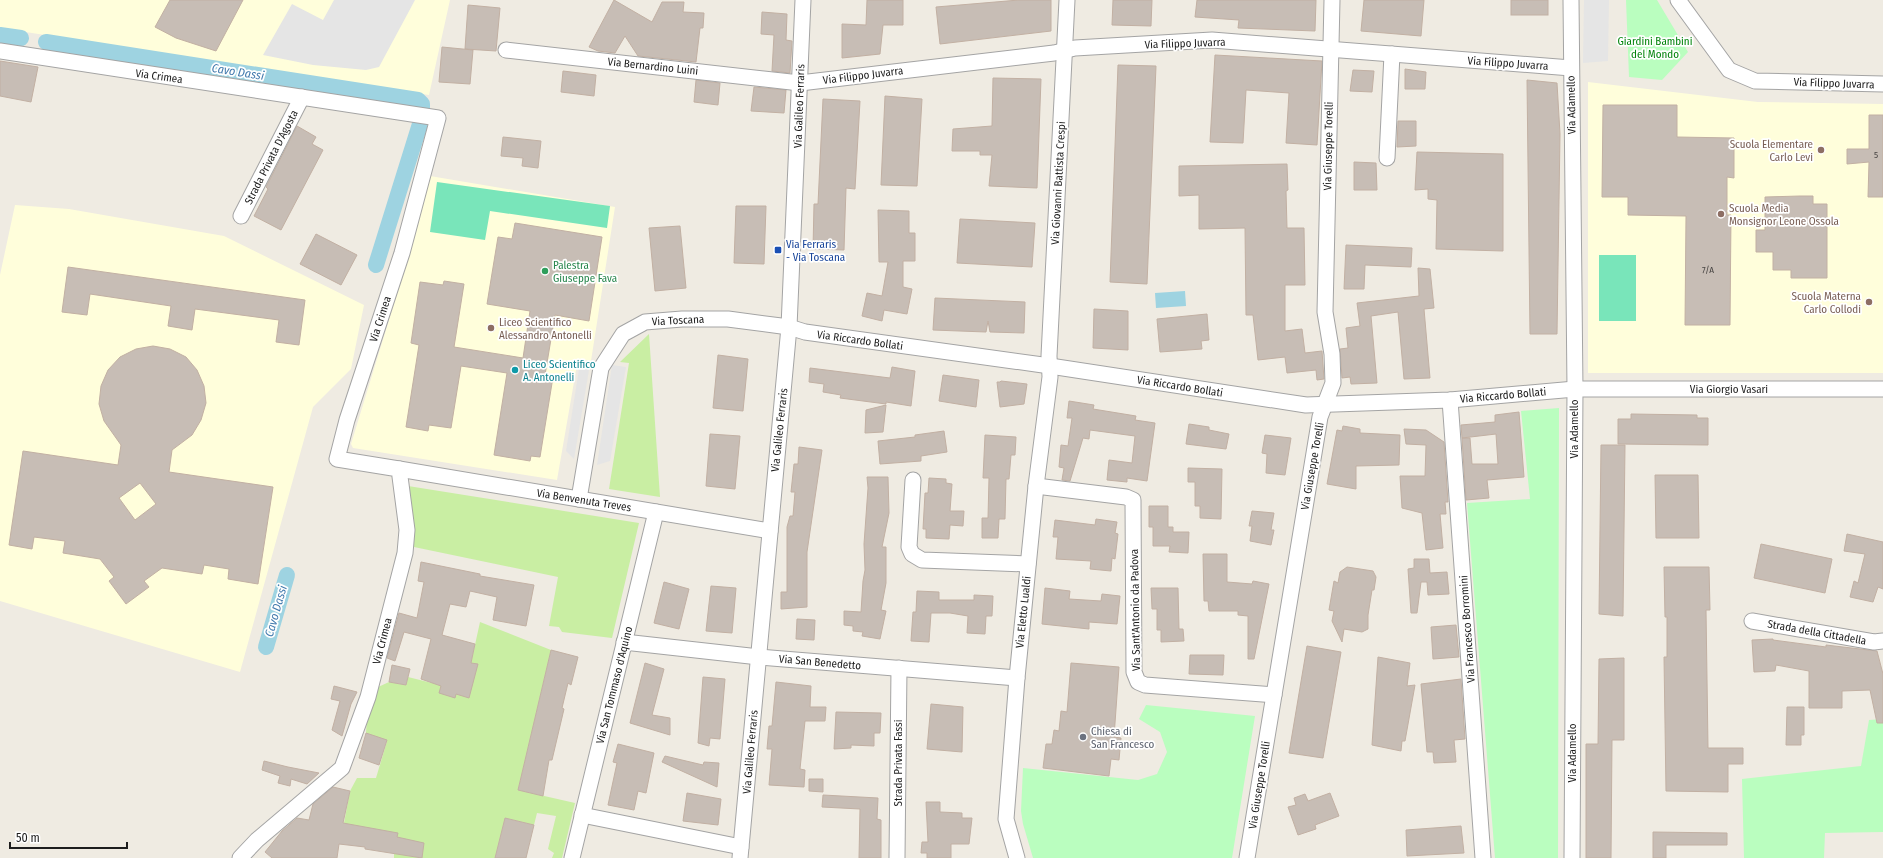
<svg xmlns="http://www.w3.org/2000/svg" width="1883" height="858" font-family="'Fira Sans Condensed',sans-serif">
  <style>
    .education { fill: #fffedb }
    .grass { fill: #c9eea3 }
    .park { fill: #bafebf }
    .pitch { fill: #79e5ba }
    .parking { fill: #e5e5e5 }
    .water { fill: #9ed3e1 }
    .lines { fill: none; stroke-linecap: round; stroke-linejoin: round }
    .canal { stroke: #9ed3e1; stroke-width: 16 }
    .building { fill: #c7bdb5; stroke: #c2b0a3; fill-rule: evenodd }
    .minor-casing { stroke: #a4a4a4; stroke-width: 17 }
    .minor { stroke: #fff; stroke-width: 15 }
    .education-dot { fill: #8d6e63; stroke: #fff; stroke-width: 1.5 }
    .transit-dot { fill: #1a4fb4; stroke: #fff; stroke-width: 1.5 }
    .leisure-dot { fill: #2e9e5b; stroke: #fff; stroke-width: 1.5 }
    .culture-dot { fill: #0f9aa8; stroke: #fff; stroke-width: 1.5 }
    .worship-dot { fill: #6b7280; stroke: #fff; stroke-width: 1.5 }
    .labels { text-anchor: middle; stroke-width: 3.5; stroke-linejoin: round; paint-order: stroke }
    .number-label { font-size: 9px; fill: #484543 }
    .park-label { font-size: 11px; fill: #02840b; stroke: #fff }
    .street-label { font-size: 11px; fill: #1d1d1d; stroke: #fff }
    .education-label { font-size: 11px; fill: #785e54; stroke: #fff; text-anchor: end }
    .transit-label { font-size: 11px; fill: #164399; stroke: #fff; text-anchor: start }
    .leisure-label { font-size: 11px; fill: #27864d; stroke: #fff; text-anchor: start }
    .culture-label { font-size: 11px; fill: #0d838f; stroke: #fff; text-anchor: start }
    .worship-label { font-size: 11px; fill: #5b616d; stroke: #fff; text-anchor: start }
    .water-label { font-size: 12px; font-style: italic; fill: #4078ac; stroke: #fff }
  </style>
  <rect width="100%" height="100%" fill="#efebe2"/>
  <!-- education -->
  <g class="education">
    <polygon points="0,0 450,0 429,95 0,28"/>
    <polygon points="1588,82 1758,102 1883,104 1883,373 1588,373"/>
    <polygon points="430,176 615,207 591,361 578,359 557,480 353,448 351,444 396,297"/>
    <polygon points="15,205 69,209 224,236 364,305 351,369 313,407 240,672 0,601 0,275"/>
  </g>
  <!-- grass -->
  <g class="grass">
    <polygon points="649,334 660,497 609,489 629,363 620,362"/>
    <polygon points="408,486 639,523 612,638 562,632 559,627 549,626 558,577 414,547"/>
    <polygon points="480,622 551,650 518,790 575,803 562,858 552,858 554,853 548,849 556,816 537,813 534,825 505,818 495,858 394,858 394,854 344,823 350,791 357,778 376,778 387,741 366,733 367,716 376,688 389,682 406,685 408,677 432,683 441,667 471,663"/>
  </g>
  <!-- park -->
  <g class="park">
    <polygon points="1626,0 1657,0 1688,52 1662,80 1629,77"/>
    <polygon points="1559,408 1558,858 1495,858 1467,503 1530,499 1521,411"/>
    <polygon points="1146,705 1255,716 1232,858 1033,858 1023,824 1021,811 1023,768 1138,780 1157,774 1167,752 1160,732 1139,719"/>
    <polygon points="1883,719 1883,832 1825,833 1824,858 1744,858 1742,779 1861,766 1869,720"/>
  </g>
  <!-- pitch -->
  <g class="pitch">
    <polygon points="437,182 610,206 607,228 490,211 485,240 430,232"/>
    <rect x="1599" y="255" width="37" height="66"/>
  </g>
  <!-- parking -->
  <g class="parking">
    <polygon points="334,0 415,0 379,67 366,70 313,65 263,55 292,4 323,20"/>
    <polygon points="1584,0 1609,0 1608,61 1583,63"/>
    <polygon points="580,363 590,364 574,459 566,451"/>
    <polygon points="612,365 626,367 610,461 597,465"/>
  </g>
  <!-- water -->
  <polygon class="water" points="1185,291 1186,306 1156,308 1155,293"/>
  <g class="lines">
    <!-- canal -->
    <g class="canal">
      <polyline points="0,35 21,38"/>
      <polyline points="46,42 418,100 422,104 422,112"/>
      <polyline points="376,265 420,124"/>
      <polyline points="266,647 287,575"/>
    </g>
  </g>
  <!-- building -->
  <g class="building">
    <polygon points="170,0 243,0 216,51 176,38 155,27"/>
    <polygon points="614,0 652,22 662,2 684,2 683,12 704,13 703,28 700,28 696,62 638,56 625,36 615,53 598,51 589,47"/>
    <polygon points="867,0 903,0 903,25 883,25 880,54 842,58 842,24 866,25"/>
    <polygon points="1019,0 1051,0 1051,31 940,44 936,7"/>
    <polygon points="1113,0 1152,0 1151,26 1112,25"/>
    <polygon points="1197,0 1316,0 1315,31 1238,28 1239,20 1195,17"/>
    <polygon points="1364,0 1424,0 1421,36 1361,31"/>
    <rect x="1511" y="0" width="37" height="15"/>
    <polygon points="468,5 500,8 496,51 465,49"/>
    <polygon points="762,12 787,14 786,40 792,41 790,73 772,71 774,35 761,34"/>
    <polygon points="442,47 473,50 470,84 439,82"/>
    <polygon points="1215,55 1322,61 1317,145 1286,143 1289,93 1246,90 1243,143 1210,142"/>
    <polygon points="0,61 38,67 31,102 0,96"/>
    <polygon points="1118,65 1156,66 1147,284 1110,282"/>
    <polygon points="1405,69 1426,72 1425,89 1405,89"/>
    <polygon points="1353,70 1374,71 1372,92 1350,91"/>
    <polygon points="563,71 596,75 594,96 561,92"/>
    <polygon points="993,78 1041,79 1037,188 989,186 992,155 980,155 980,151 952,151 953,129 992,126"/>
    <polygon points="696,80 720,83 718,105 694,102"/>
    <polygon points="1527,80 1557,83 1560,134 1557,334 1530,334"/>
    <polygon points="754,87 786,90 784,113 751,111"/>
    <polygon points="885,96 922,99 917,186 881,185"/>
    <polygon points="823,99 860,101 855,189 846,188 844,250 813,249 814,204 818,204"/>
    <polygon points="1603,105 1677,105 1677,137 1734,138 1734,178 1727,177 1727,215 1731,215 1730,325 1685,325 1686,216 1628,215 1628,197 1602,197"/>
    <polygon points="1869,115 1883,115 1883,197 1868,197 1869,162 1847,164 1847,149 1869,149"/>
    <polygon points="1398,121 1416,121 1416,146 1397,147"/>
    <polygon points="297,126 316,137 312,144 323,150 281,230 254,216 268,189 266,187"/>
    <polygon points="503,137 541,141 538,168 522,166 523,158 501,156"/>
    <polygon points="1417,152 1503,154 1503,251 1436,249 1437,200 1428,199 1428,189 1415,190"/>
    <polygon points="1354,162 1376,163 1377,190 1354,190"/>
    <polygon points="1287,164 1288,190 1286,191 1287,228 1304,228 1305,285 1285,285 1285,331 1302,329 1305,353 1322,351 1324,379 1317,380 1316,370 1287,373 1285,357 1258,360 1253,315 1246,315 1245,228 1199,229 1199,195 1179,196 1179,166"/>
    <polygon points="1800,196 1813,196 1813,204 1827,204 1827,278 1791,278 1791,270 1773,270 1773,252 1756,252 1756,230 1765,230 1765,197"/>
    <polygon points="736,206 766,206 764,264 734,263"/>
    <polygon points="878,210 909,211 909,233 915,233 915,261 903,261 903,287 912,289 907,314 884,310 882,321 862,316 867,293 882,296 888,262 879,262"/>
    <polygon points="960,219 1035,223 1032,267 957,263"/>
    <polygon points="515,223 602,237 589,321 555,315 545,375 553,377 540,457 531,456 530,461 494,455 507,373 461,366 451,428 429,425 428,431 406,427 419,345 411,343 420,282 443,285 444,281 464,284 454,347 523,358 530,311 487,304 498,237 512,239"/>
    <polygon points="680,226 686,288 655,291 649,228"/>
    <polygon points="316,234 357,255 341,285 300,264"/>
    <polygon points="1346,245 1412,248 1411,267 1365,265 1364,289 1344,289"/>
    <polygon points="68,267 305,300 299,345 276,342 279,320 195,309 192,330 168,326 171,306 90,294 87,315 62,312"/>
    <polygon points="1418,268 1430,269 1434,308 1424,309 1430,378 1404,379 1398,312 1371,316 1377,383 1351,384 1350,377 1342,378 1340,349 1348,348 1346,328 1360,326 1357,303 1419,296"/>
    <polygon points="935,298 1025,302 1024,333 990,332 988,321 986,332 933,330"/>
    <polygon points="1094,309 1128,311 1128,350 1093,348"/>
    <polygon points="1207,314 1209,340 1201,341 1202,349 1160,352 1157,319"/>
    <path d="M 153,346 L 170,349 L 186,357 L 197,370 L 204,386 L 206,403 L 201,420 L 192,435 L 172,450 L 169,472 L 273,487 L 258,584 L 228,579 L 229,569 L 204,565 L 202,574 L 162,568 L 144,581 L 149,587 L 126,604 L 109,581 L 114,577 L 100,559 L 63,553 L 65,541 L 34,537 L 32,549 L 9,545 L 23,451 L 118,465 L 121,445 L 104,421 L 99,404 L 101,386 L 108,370 L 120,357 L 136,349 ZM 140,483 L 156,504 L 135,520 L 119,498 Z"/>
    <polygon points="718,355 748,359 743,411 713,408"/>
    <polygon points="892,367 915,371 911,406 886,402 886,404 840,398 841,395 823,392 824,384 809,382 810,368 890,378"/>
    <polygon points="943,375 979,380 976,407 939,401"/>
    <polygon points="1001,381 1027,384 1024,404 1000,407 997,382 1000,382"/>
    <polygon points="1069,401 1094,405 1093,409 1136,416 1135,420 1155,423 1147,481 1127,478 1127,482 1107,480 1109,460 1132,463 1135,436 1090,430 1089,439 1083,438 1070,481 1062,480 1064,468 1059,467 1061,445 1068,446 1072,418 1067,418"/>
    <polygon points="886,405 883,432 865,433 866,410"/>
    <polygon points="1519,412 1524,477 1487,480 1489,498 1466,500 1462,438 1470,438 1472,464 1498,464 1496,434 1462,438 1461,425 1495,422 1495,415"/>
    <polygon points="1631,414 1697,415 1697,418 1708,418 1708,445 1618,444 1618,419 1631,419"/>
    <polygon points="1189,424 1209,427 1209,430 1229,434 1226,449 1186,444"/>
    <polygon points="1343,426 1360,429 1360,433 1400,435 1399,465 1356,466 1356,489 1327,484 1337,430 1342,431"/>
    <polygon points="1404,429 1426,430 1444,442 1448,502 1445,502 1446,514 1440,514 1443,548 1426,550 1422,513 1402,508 1400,476 1425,476 1426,445 1406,444"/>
    <polygon points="944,431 947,452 921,456 921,461 880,464 878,441 915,437 915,435"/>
    <polygon points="710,434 740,436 735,489 706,486"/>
    <polygon points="985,435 1016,437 1015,455 1011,455 1009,479 1006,479 1005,519 999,519 998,538 982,538 982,518 988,518 989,478 983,478"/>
    <polygon points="1265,435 1291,438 1285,475 1266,473 1267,454 1262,453"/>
    <polygon points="1601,445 1625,445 1623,616 1599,614"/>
    <polygon points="799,447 822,450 807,552 807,607 781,609 781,592 787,592 787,527 790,516 793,516 795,492 791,492 794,464 798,464"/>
    <polygon points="1188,468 1222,469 1221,519 1200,518 1200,506 1195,506 1195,482 1188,482"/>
    <polygon points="1655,475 1698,475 1699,538 1656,538"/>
    <polygon points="867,477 888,477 889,513 882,547 886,547 886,583 881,610 886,611 880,639 862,636 863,632 853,631 853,626 844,625 844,611 861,612 863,581 865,570 864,544 868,488"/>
    <polygon points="929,478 946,479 946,483 952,484 950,511 964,511 963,526 950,525 949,539 926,538 926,529 923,529 925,493 928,493"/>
    <polygon points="1149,506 1168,506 1168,527 1173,527 1173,532 1189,532 1188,553 1169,552 1170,546 1153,546 1153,527 1149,527"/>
    <polygon points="1252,511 1274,513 1271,530 1274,530 1271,545 1250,541 1252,526 1249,526"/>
    <polygon points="1096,519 1117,522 1115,533 1118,534 1115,559 1112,558 1111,571 1090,569 1091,561 1056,559 1058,537 1053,537 1055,520 1095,525"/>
    <polygon points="1847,534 1883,542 1883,589 1878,587 1873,602 1850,597 1854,581 1858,583 1865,554 1844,551"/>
    <polygon points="1761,544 1832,559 1825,593 1754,578"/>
    <polygon points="1203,554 1227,554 1227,582 1252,584 1253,581 1269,584 1254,659 1248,659 1248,616 1238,615 1238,611 1209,611 1208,601 1204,601"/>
    <polygon points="1414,559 1429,559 1430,573 1447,572 1449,594 1428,595 1427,582 1421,582 1417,613 1411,613 1408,569 1414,568"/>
    <polygon points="421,562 480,574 480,576 534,585 526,626 493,620 497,597 470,591 466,607 450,604 442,635 475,644 471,663 478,664 469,698 456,694 455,698 439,693 441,686 421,679 431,639 404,632 395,661 387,658 399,613 417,618 424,582 418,581"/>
    <polygon points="1347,567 1373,571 1376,577 1374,590 1372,590 1368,615 1368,629 1362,632 1344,629 1342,642 1332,621 1334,611 1329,610 1334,581 1338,583 1340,572"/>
    <polygon points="1664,567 1709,567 1710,610 1706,610 1708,748 1743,748 1743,764 1728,764 1728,792 1666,791 1664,657 1667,657 1667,617 1665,617"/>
    <polygon points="664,582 689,589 679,629 654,623"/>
    <polygon points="711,586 736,588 732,633 706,631"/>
    <polygon points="1045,588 1070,591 1069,599 1101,601 1102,594 1120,596 1117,624 1089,622 1089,629 1042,624"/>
    <polygon points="1151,588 1178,588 1179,629 1183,629 1184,641 1161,642 1161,630 1157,630 1157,609 1152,609"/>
    <polygon points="917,591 939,592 939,600 974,600 974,595 993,596 992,616 986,616 985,634 967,633 968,616 950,613 931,613 929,642 911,641 913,612 916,612"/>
    <polygon points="797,619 815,620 814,640 796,639"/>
    <polygon points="1456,625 1459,657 1433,659 1431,627"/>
    <polygon points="1773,639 1773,640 1826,647 1826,645 1877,651 1883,674 1883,723 1877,723 1870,690 1842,691 1842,708 1809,708 1809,671 1776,665 1775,671 1754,672 1752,640"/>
    <polygon points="1307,646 1341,652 1323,758 1289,753"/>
    <polygon points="551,650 578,657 571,685 568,683 562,708 564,709 552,760 549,760 543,796 518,790"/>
    <polygon points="1190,655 1224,655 1223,675 1189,674"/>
    <polygon points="1378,657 1410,663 1407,686 1415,685 1405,741 1402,741 1401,751 1372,745"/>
    <polygon points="1624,658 1624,740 1612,740 1611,858 1586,858 1586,744 1598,744 1599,659"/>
    <polygon points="645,663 664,669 652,715 670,718 670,735 630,723"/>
    <polygon points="1071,663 1119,667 1114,737 1121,738 1119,760 1111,759 1109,776 1043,768 1046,744 1052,744 1054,730 1059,731 1061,711 1067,712"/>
    <polygon points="392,665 410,669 406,685 389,682"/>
    <polygon points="703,677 725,679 720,739 710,738 709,746 698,743"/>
    <polygon points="1461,679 1465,739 1454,740 1456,762 1434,763 1433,752 1427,752 1421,684"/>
    <polygon points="776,682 811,686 810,707 826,707 825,721 805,721 800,769 805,770 804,787 769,785 772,749 767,749 769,726 772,726"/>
    <polygon points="334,686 357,692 351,704 342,736 332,730 340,701 331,699"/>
    <polygon points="931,704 963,707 962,752 927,749"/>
    <polygon points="1787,707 1804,707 1804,735 1801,735 1801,745 1786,745"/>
    <polygon points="836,712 881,713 880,733 874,733 874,746 851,745 851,748 834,749"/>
    <polygon points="366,733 387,740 379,765 359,758"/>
    <polygon points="618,744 654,753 646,793 638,791 634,810 608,805 617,763 613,762"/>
    <polygon points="665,756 703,765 704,762 719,763 717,787 662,762"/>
    <polygon points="264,761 288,767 319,773 307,784 291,779 290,786 278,783 280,776 262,770"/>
    <polygon points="809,779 823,779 823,792 809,791"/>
    <polygon points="333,787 350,791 343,823 398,833 397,837 424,843 422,858 365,849 365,847 339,844 337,858 272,858 265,852 282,831 297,818 309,820 313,804"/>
    <polygon points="687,793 721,799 718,825 683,821"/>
    <polygon points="1330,793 1339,816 1315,825 1316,829 1298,835 1288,807 1296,805 1294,798 1305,794 1308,801"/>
    <polygon points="823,795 878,798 877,819 881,820 881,858 859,858 860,809 822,807"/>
    <polygon points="926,802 940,802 940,812 962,813 962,818 972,818 969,844 951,844 951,858 927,858 927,853 921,853 922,842 928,842"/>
    <polygon points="505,818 534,825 526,858 495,858"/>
    <polygon points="1461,826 1464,853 1407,856 1406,830"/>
    <polygon points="1653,832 1727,833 1727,845 1666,845 1666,858 1653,858"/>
  </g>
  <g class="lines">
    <defs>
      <g id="minor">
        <polyline points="1571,0 1575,389 1572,858"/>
        <polyline points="1678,0 1729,70 1755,81 1883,84"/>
        <polyline points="506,50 800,83 1054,53 1075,48 1212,40 1571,68"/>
        <polyline points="0,51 438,118 402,253 347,420 337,459 399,469 407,530 405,553 368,697 342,768 257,840 240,858"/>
        <polyline points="1387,158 1392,54"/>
        <polyline points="241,216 302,97"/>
        <polyline points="1450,400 1483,858"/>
        <polyline points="399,469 770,531"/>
        <polyline points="913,480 909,547 912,554 922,560 1028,564"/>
        <polyline points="1036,486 1126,497 1133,500 1134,672 1138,682 1145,685 1274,695"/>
        <polyline points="579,499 601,368 623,334 645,322 682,319 728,319 789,327 805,332 1050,366 1306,405 1450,400 1575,389 1883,389"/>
        <polyline points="1752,621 1874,642 1883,641"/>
        <polyline points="624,642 759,657 1017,678"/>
        <polyline points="582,815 741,847"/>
        <polyline points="572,858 656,512"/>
        <polyline points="740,858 789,327 803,0"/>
        <polyline points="897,858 899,668"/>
        <polyline points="1017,858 1006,819 1017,678 1036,486 1050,377 1049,356 1067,0"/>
        <polyline points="1247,858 1320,417 1333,383 1332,354 1325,312 1332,0"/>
      </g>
    </defs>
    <!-- minor casing -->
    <use href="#minor" class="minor-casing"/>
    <!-- minor -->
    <use href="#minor" class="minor"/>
  </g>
  <!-- markers -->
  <g class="education-dot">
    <circle cx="1821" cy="150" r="4"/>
    <circle cx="1721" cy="214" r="4"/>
    <circle cx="1869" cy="302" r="4"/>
    <circle cx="491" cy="328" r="4"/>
  </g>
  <rect class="transit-dot" x="774" y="246" width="8" height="8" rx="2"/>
  <circle class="leisure-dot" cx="545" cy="271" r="4"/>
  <circle class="culture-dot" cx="515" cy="370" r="4"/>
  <circle class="worship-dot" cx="1083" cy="737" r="4"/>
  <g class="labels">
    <!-- number labels -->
    <g class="number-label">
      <text x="1876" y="158">5</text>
      <text x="1708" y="273">7/A</text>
    </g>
    <!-- park labels -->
    <g class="park-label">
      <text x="1655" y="45">Giardini Bambini<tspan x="1655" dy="13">del Mondo</tspan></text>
    </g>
    <!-- street labels -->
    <g class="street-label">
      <text transform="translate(1185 43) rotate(-2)" y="4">Via Filippo Juvarra</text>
      <text transform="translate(1508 63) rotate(4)" y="4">Via Filippo Juvarra</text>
      <text transform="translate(653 66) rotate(6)" y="4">Via Bernardino Luini</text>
      <text transform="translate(863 75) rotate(-7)" y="4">Via Filippo Juvarra</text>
      <text transform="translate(159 76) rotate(8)" y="4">Via Crimea</text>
      <text transform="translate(1834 83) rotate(2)" y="4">Via Filippo Juvarra</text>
      <text transform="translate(1571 105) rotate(-91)" y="4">Via Adamello</text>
      <text transform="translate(799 106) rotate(-88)" y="4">Via Galileo Ferraris</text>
      <text transform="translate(1328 146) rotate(-89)" y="4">Via Giuseppe Torelli</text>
      <text transform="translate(271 157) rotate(-63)" y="4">Strada Privata D'Agosta</text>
      <text transform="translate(1058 183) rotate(-87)" y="4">Via Giovanni Battista Crespi</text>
      <text transform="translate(380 319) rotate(-72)" y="4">Via Crimea</text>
      <text transform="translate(678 320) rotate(-3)" y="4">Via Toscana</text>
      <text transform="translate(860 340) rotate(8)" y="4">Via Riccardo Bollati</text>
      <text transform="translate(1180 386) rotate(9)" y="4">Via Riccardo Bollati</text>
      <text x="1729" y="393">Via Giorgio Vasari</text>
      <text transform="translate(1503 395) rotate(-5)" y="4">Via Riccardo Bollati</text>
      <text transform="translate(1574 429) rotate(-90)" y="4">Via Adamello</text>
      <text transform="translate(779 430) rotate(-84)" y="4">Via Galileo Ferraris</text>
      <text transform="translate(1312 466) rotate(-80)" y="4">Via Giuseppe Torelli</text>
      <text transform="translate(584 500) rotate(9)" y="4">Via Benvenuta Treves</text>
      <text transform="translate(1135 610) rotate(-91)" y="4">Via Sant'Antonio da Padova</text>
      <text transform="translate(1023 612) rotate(-84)" y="4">Via Eletto Lualdi</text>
      <text transform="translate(1467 629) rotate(-94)" y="4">Via Francesco Borromini</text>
      <text transform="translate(1817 632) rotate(10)" y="4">Strada della Cittadella</text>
      <text transform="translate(382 641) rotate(-75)" y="4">Via Crimea</text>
      <text transform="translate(820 662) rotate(5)" y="4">Via San Benedetto</text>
      <text transform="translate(614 685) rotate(-76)" y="4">Via San Tommaso d'Aquino</text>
      <text transform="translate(750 752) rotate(-85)" y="4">Via Galileo Ferraris</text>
      <text transform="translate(1572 753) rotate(-90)" y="4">Via Adamello</text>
      <text transform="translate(898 763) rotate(-90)" y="4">Strada Privata Fassi</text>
      <text transform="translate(1259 785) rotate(-81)" y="4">Via Giuseppe Torelli</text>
    </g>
    <!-- education labels -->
    <g class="education-label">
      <text x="1813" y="148">Scuola Elementare<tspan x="1813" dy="13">Carlo Levi</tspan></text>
      <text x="1729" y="212" text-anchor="start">Scuola Media<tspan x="1729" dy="13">Monsignor Leone Ossola</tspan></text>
      <text x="1861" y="300">Scuola Materna<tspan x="1861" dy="13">Carlo Collodi</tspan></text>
      <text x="499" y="326" text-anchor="start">Liceo Scientifico<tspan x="499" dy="13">Alessandro Antonelli</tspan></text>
    </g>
    <!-- transit labels -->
    <g class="transit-label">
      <text x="786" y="248">Via Ferraris<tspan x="786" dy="13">- Via Toscana</tspan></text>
    </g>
    <!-- leisure labels -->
    <g class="leisure-label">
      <text x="553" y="269">Palestra<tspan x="553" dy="13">Giuseppe Fava</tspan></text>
    </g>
    <!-- culture labels -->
    <g class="culture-label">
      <text x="523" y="368">Liceo Scientifico<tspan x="523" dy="13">A. Antonelli</tspan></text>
    </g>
    <!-- worship labels -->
    <g class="worship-label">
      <text x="1091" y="735">Chiesa di<tspan x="1091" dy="13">San Francesco</tspan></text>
    </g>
    <!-- water labels -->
    <g class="water-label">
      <text transform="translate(238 72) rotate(9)" y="4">Cavo Dassi</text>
      <text transform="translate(276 611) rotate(-74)" y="4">Cavo Dassi</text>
    </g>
  </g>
  <!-- scale -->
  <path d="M10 842v6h117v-6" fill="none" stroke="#1d1d1d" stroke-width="2"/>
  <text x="16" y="842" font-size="12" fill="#1d1d1d" stroke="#ffffff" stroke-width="3" paint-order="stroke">50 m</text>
</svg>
